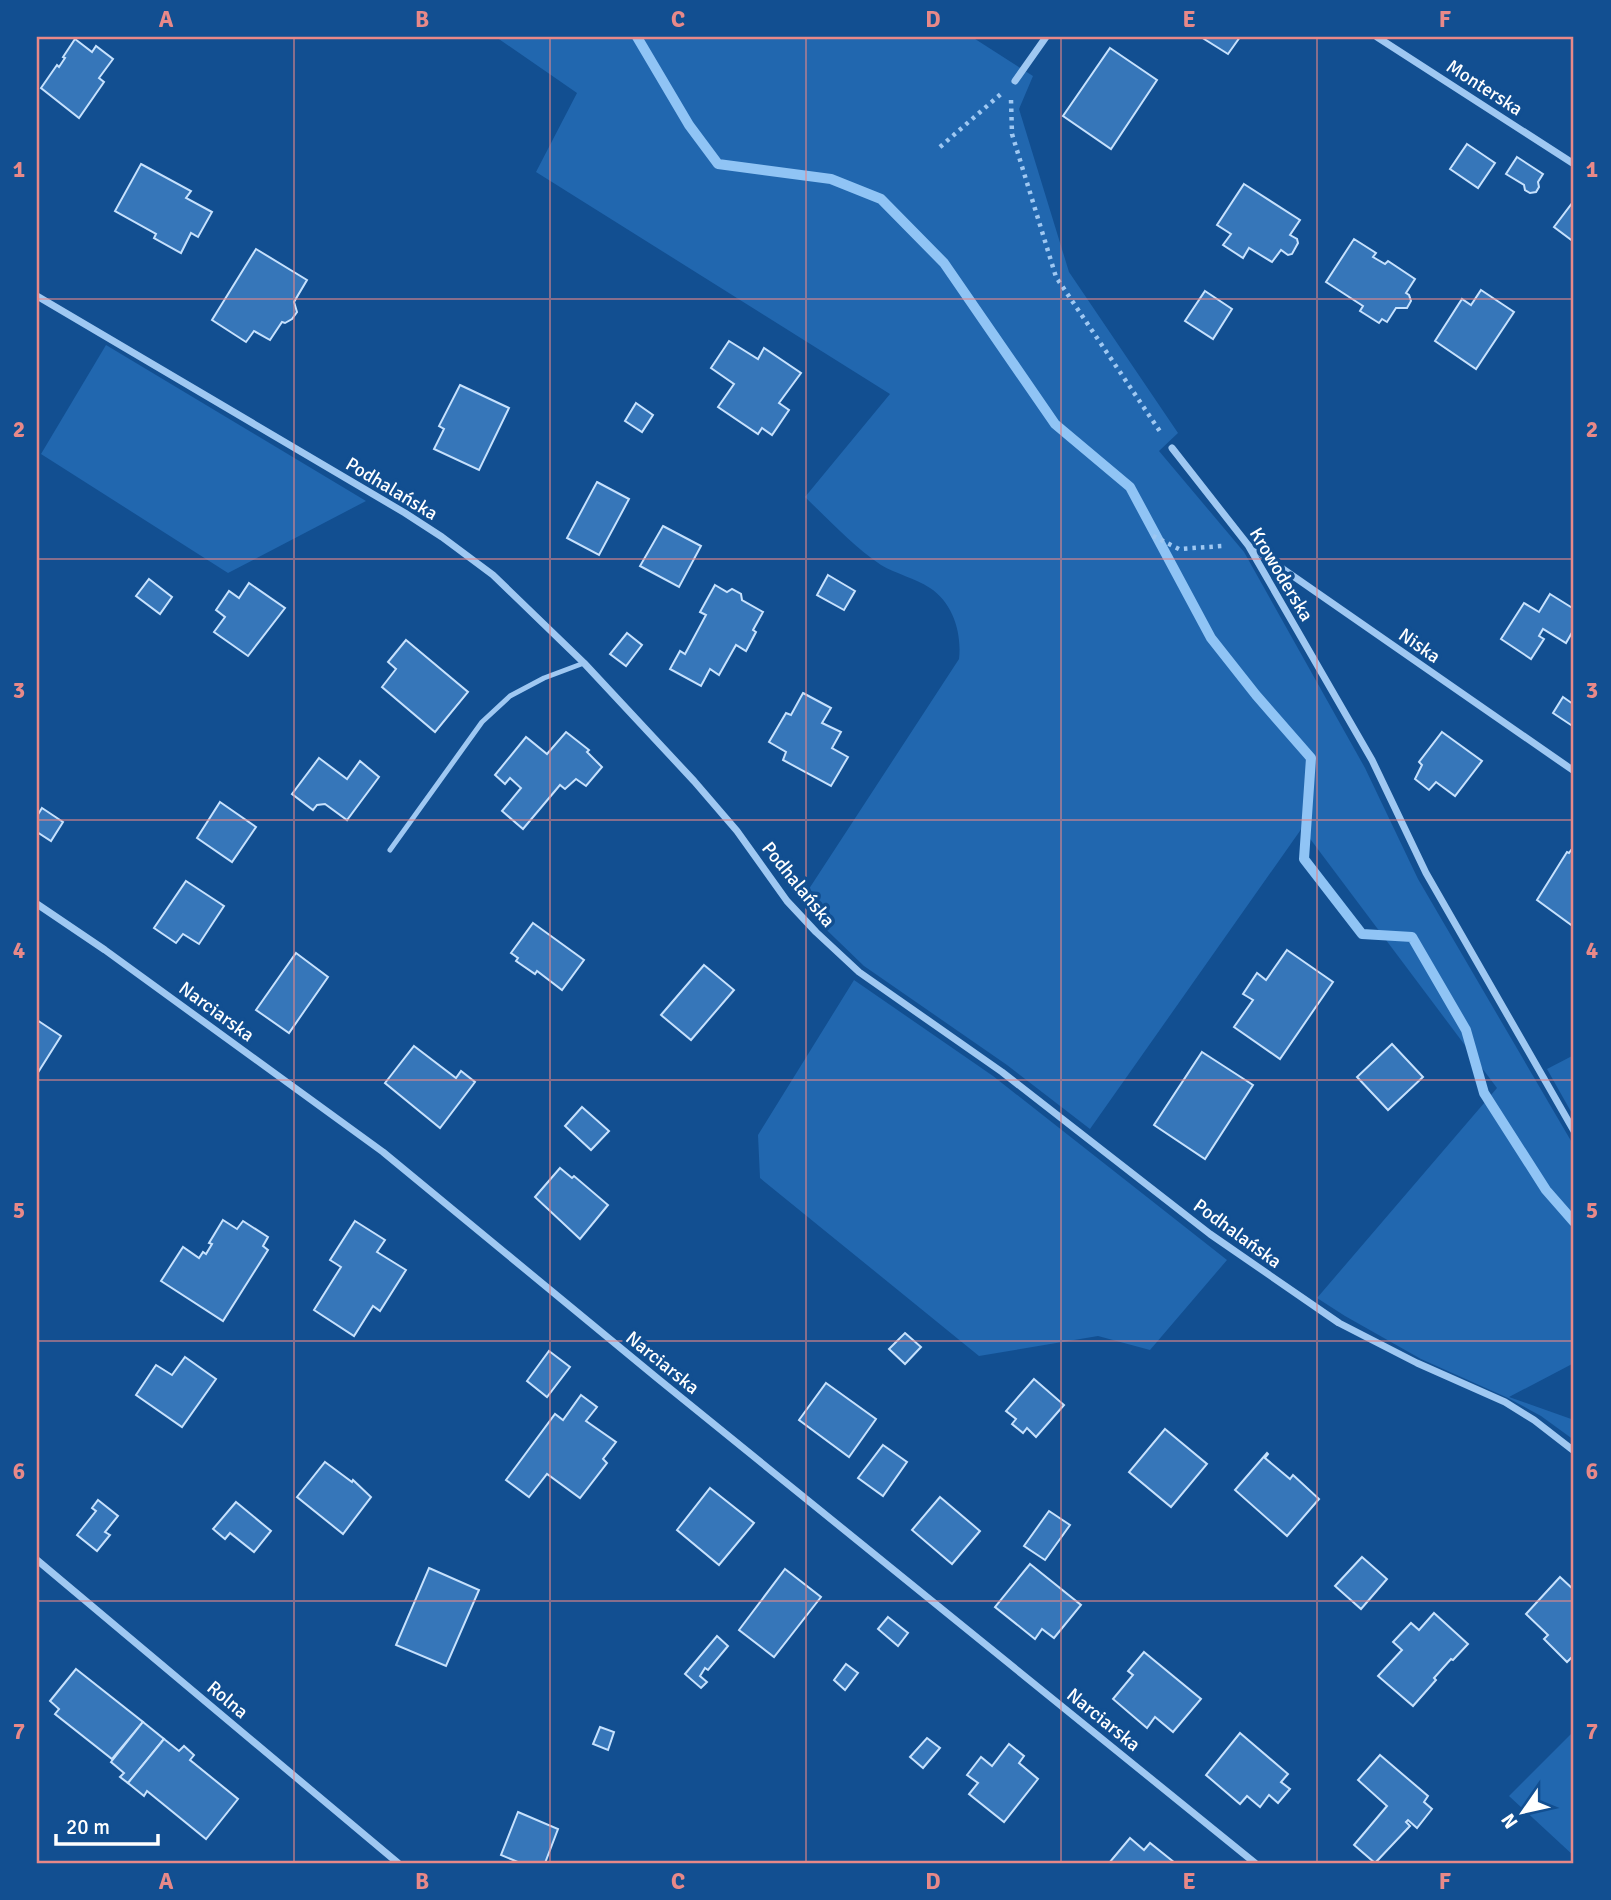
<svg xmlns="http://www.w3.org/2000/svg" width="1611" height="1900" font-family="Signika,sans-serif">
  <style>
    .green { fill: #2167af }
    .lines { fill: none; stroke-linecap: round; stroke-linejoin: round }
    .stream { stroke: #90c4f5; stroke-width: 10 }
    .building { fill: #3676b9; stroke: #c6e1fd; stroke-width: 2 }
    .path { stroke: #9fc8f2; stroke-width: 4.5; stroke-dasharray: 3.5 5; stroke-linecap: butt }
    .service { stroke: #9fc8f2; stroke-width: 5 }
    .minor { stroke: #9fc8f2; stroke-width: 7 }
    .grid { fill: none; stroke: #e88989; stroke-width: 2; stroke-opacity: 0.55 }
    .labels { text-anchor: middle; stroke-width: 7; stroke-linejoin: round; paint-order: stroke }
    .street-label { font-size: 19px; fill: #fff; stroke: #124f91 }
    .neatline { fill: none; stroke: #e88989; stroke-width: 2.5 }
    .grid-label { font-size: 23px; text-anchor: middle; font-weight: bold; fill: #e88989 }
  </style>
  <rect width="100%" height="100%" fill="#124f91"/>
  <!-- green -->
  <g class="green">
    <path d="M 496,37 L 972,37 L 1033,76 L 1019,109 L 1069,272 L 1178,433 L 1159,451 L 1244,552 L 1365,768 L 1418,879 L 1574,1146 L 1574,1363 L 1509,1397 L 1574,1420 L 1574,1440 L 1541,1416 L 1508,1398 L 1421,1359 L 1345,1316 L 1317,1298 L 1497,1088 L 1302,828 L 1090,1129 L 1007,1065 L 864,966 L 808,912 L 805,895 L 959,659 C 962,633 953,603 930,588 C 915,578 896,574 881,565 C 853,546 829,520 805,497 L 890,394 L 536,172 L 577,93 Z"/>
    <polygon points="106,345 366,501 228,573 41,454"/>
    <polygon points="854,980 993,1076 1227,1260 1150,1350 1098,1336 979,1356 760,1178 758,1135"/>
    <polygon points="1574,1055 1574,1117 1547,1069"/>
    <polygon points="1574,1731 1574,1856 1509,1796"/>
  </g>
  <g class="lines">
    <!-- stream -->
    <polyline class="stream" points="637,37 689,125 718,164 831,179 881,199 944,263 1055,424 1130,487 1211,638 1256,695 1311,758 1304,859 1362,934 1412,937 1466,1030 1484,1093 1546,1190 1574,1222"/>
  </g>
  <!-- building -->
  <g class="building">
    <polygon points="1201,37 1240,37 1228,54"/>
    <polygon points="75,39 92,52 96,46 113,59 99,78 104,82 79,118 41,88 57,65 59,67 65,58 63,57"/>
    <polygon points="1110,48 1157,80 1111,149 1063,116"/>
    <polygon points="1467,144 1495,163 1478,188 1450,169"/>
    <polygon points="1517,157 1543,174 1538,182 1539,187 1536,192 1530,193 1525,190 1524,185 1506,174"/>
    <polygon points="141,164 191,191 186,198 212,212 198,237 191,233 181,253 154,238 156,234 115,211"/>
    <polygon points="1244,184 1300,220 1290,235 1297,239 1298,243 1292,254 1288,255 1281,250 1272,262 1249,248 1243,258 1223,245 1231,234 1217,225"/>
    <polygon points="1573,202 1574,204 1574,242 1554,227"/>
    <polygon points="1354,239 1376,253 1373,257 1385,264 1388,261 1415,279 1406,293 1409,295 1411,301 1407,308 1396,308 1387,322 1382,319 1379,323 1360,311 1363,306 1326,282"/>
    <polygon points="256,249 307,280 294,302 297,312 292,319 285,323 282,322 270,340 254,331 246,342 212,320"/>
    <polygon points="1481,290 1514,312 1476,369 1435,341 1462,299 1471,305"/>
    <polygon points="1205,291 1232,309 1213,339 1185,321"/>
    <polygon points="729,341 758,359 764,348 801,373 779,403 789,410 772,435 762,428 758,434 718,407 734,384 711,368"/>
    <polygon points="460,385 509,408 479,470 434,449 444,429 439,426"/>
    <polygon points="636,403 653,415 642,432 625,421"/>
    <polygon points="597,482 629,499 599,555 567,538"/>
    <polygon points="663,526 701,546 679,587 640,566"/>
    <polygon points="828,575 855,591 844,610 817,595"/>
    <polygon points="149,579 172,597 160,614 136,596"/>
    <polygon points="249,583 285,608 248,656 214,632 225,617 216,610 229,591 239,598"/>
    <polygon points="715,585 727,592 732,589 741,594 742,600 763,612 753,630 756,632 746,651 736,645 719,675 710,669 701,686 670,669 680,651 685,654 706,615 700,612"/>
    <polygon points="1550,594 1574,609 1574,629 1566,643 1543,629 1539,636 1544,639 1531,659 1501,639 1524,603 1539,612"/>
    <polygon points="627,633 642,645 626,666 610,654"/>
    <polygon points="406,640 468,692 435,732 382,687 396,669 388,662"/>
    <polygon points="803,693 831,708 822,723 841,732 832,748 848,757 831,786 783,760 786,752 769,742 786,713 791,715"/>
    <polygon points="1563,697 1573,704 1574,701 1574,727 1553,713"/>
    <polygon points="566,732 589,750 587,752 602,767 586,786 576,779 565,789 560,785 523,829 502,811 521,788 510,778 505,784 495,775 526,737 547,754"/>
    <polygon points="1442,732 1482,761 1455,796 1436,782 1429,790 1415,779 1422,765 1419,762"/>
    <polygon points="319,758 347,779 360,761 379,777 347,820 325,804 317,805 313,810 292,794"/>
    <polygon points="220,802 256,827 232,862 197,838"/>
    <polygon points="42,808 63,822 51,841 37,832 37,816"/>
    <polygon points="1574,846 1574,927 1537,900 1567,852 1569,853"/>
    <polygon points="186,881 224,906 199,944 183,934 176,943 154,928"/>
    <polygon points="533,923 584,960 562,990 537,971 535,974 516,961 518,958 511,953"/>
    <polygon points="1287,950 1333,982 1280,1059 1234,1027 1253,1000 1243,994 1257,973 1266,980"/>
    <polygon points="296,953 328,977 289,1033 256,1010"/>
    <polygon points="704,965 734,990 691,1040 661,1015"/>
    <polygon points="37,1020 61,1036 37,1074"/>
    <polygon points="1392,1044 1423,1077 1388,1110 1357,1077"/>
    <polygon points="414,1046 456,1078 461,1071 475,1082 440,1128 385,1083"/>
    <polygon points="1202,1052 1253,1085 1205,1159 1154,1125"/>
    <polygon points="582,1107 609,1131 591,1150 565,1126"/>
    <polygon points="560,1168 572,1178 574,1176 608,1205 580,1239 535,1197"/>
    <polygon points="223,1220 237,1229 243,1221 268,1237 263,1246 268,1250 223,1321 161,1281 183,1247 199,1258 203,1252 206,1254 212,1244 209,1243"/>
    <polygon points="355,1221 385,1240 377,1252 406,1270 380,1311 373,1306 354,1336 314,1310 341,1267 330,1260"/>
    <polygon points="905,1333 921,1347 905,1364 889,1349"/>
    <polygon points="549,1351 570,1367 547,1397 527,1381"/>
    <polygon points="185,1357 216,1379 182,1427 136,1395 156,1365 172,1375"/>
    <polygon points="1034,1379 1064,1405 1036,1437 1027,1428 1023,1433 1012,1424 1016,1419 1006,1411"/>
    <polygon points="826,1383 876,1419 849,1457 799,1420"/>
    <polygon points="581,1395 597,1407 586,1421 616,1442 603,1459 607,1463 580,1498 547,1474 529,1497 506,1480 555,1414 563,1420"/>
    <polygon points="1165,1429 1207,1464 1171,1507 1129,1472"/>
    <polygon points="883,1445 907,1462 883,1496 858,1478"/>
    <polygon points="1267,1453 1268,1454 1265,1458 1290,1479 1293,1475 1319,1499 1287,1536 1235,1490"/>
    <polygon points="325,1462 352,1482 353,1480 371,1497 343,1534 297,1497"/>
    <polygon points="710,1488 754,1523 719,1565 677,1530"/>
    <polygon points="940,1497 980,1531 952,1564 912,1530"/>
    <polygon points="98,1500 118,1516 105,1532 110,1535 97,1551 77,1535 96,1511 92,1508"/>
    <polygon points="236,1502 271,1531 254,1552 230,1533 225,1539 213,1529"/>
    <polygon points="1049,1511 1070,1525 1045,1560 1024,1546"/>
    <polygon points="1362,1557 1387,1579 1361,1609 1335,1586"/>
    <polygon points="1030,1564 1081,1605 1054,1638 1042,1629 1035,1639 995,1607"/>
    <polygon points="429,1568 479,1590 446,1666 396,1645"/>
    <polygon points="785,1569 821,1597 774,1657 739,1630"/>
    <polygon points="1560,1577 1574,1590 1574,1655 1567,1662 1544,1639 1548,1635 1526,1614"/>
    <polygon points="1434,1613 1468,1644 1453,1660 1451,1659 1434,1678 1436,1680 1413,1706 1378,1676 1402,1650 1393,1642 1411,1623 1419,1630"/>
    <polygon points="888,1617 908,1633 898,1646 878,1629"/>
    <polygon points="717,1636 728,1646 708,1670 705,1668 700,1676 707,1682 701,1688 685,1674"/>
    <polygon points="1144,1652 1201,1699 1173,1732 1155,1717 1147,1728 1113,1699 1133,1675 1128,1671"/>
    <polygon points="846,1664 858,1673 845,1690 834,1680"/>
    <polygon points="76,1669 143,1722 112,1759 55,1714 59,1709 50,1701"/>
    <polygon points="143,1722 164,1739 128,1783 120,1777 124,1773 111,1762"/>
    <polygon points="600,1727 614,1732 608,1750 593,1744"/>
    <polygon points="1240,1733 1288,1774 1281,1782 1290,1789 1278,1803 1269,1795 1260,1807 1247,1796 1240,1804 1206,1775"/>
    <polygon points="927,1738 940,1748 923,1768 910,1757"/>
    <polygon points="164,1739 179,1751 184,1746 194,1755 190,1760 238,1799 206,1839 147,1791 144,1796 128,1783"/>
    <polygon points="1009,1744 1024,1756 1019,1763 1038,1779 1004,1822 969,1794 978,1783 967,1775 981,1757 992,1766"/>
    <polygon points="1380,1755 1428,1796 1424,1802 1432,1809 1417,1828 1408,1820 1406,1822 1410,1826 1375,1863 1354,1845 1387,1806 1358,1780"/>
    <polygon points="518,1812 558,1829 545,1863 520,1863 501,1855"/>
    <polygon points="1130,1838 1144,1850 1150,1843 1175,1863 1109,1863"/>
  </g>
  <g class="lines">
    <!-- path -->
    <g class="path">
      <polyline points="1011,100 1012,134 1056,277 1161,433"/>
      <polyline points="940,147 1002,93"/>
      <polyline points="1153,536 1179,549 1223,546"/>
    </g>
    <!-- service -->
    <polyline class="service" points="390,850 482,722 510,696 544,678 584,663"/>
    <!-- minor -->
    <g class="minor">
      <polyline points="1377,37 1574,164"/>
      <polyline points="1015,81 1046,37"/>
      <polyline points="37,296 405,513 442,537 493,575 584,663 694,781 737,831 787,901 816,932 859,972 1002,1072 1210,1234 1339,1323 1417,1363 1505,1402 1534,1420 1574,1451"/>
      <polyline points="1172,448 1248,545 1372,760 1426,873 1574,1131"/>
      <polyline points="1250,546 1574,771"/>
      <polyline points="37,904 105,950 383,1152 657,1378 1255,1863"/>
      <polyline points="37,1560 398,1863"/>
    </g>
  </g>
  <!-- grid -->
  <path class="grid" d="M 294,37 L 294,1863M 550,37 L 550,1863M 806,37 L 806,1863M 1061,37 L 1061,1863M 1317,37 L 1317,1863M 37,299 L 1574,299M 37,559 L 1574,559M 37,820 L 1574,820M 37,1080 L 1574,1080M 37,1341 L 1574,1341M 37,1601 L 1574,1601"/>
  <g class="labels">
    <!-- street labels -->
    <g class="street-label">
      <text transform="translate(1485 87) rotate(33)" y="7">Monterska</text>
      <text transform="translate(392 488) rotate(31)" y="7">Podhalańska</text>
      <text transform="translate(1282 574) rotate(59)" y="7">Krowoderska</text>
      <text transform="translate(1420 645) rotate(35)" y="7">Niska</text>
      <text transform="translate(799 884) rotate(51)" y="7">Podhalańska</text>
      <text transform="translate(217 1011) rotate(36)" y="7">Narciarska</text>
      <text transform="translate(1238 1233) rotate(36)" y="7">Podhalańska</text>
      <text transform="translate(663 1362) rotate(39)" y="7">Narciarska</text>
      <text transform="translate(228 1699) rotate(40)" y="7">Rolna</text>
      <text transform="translate(1104 1719) rotate(39)" y="7">Narciarska</text>
    </g>
  </g>
  <!-- border -->
  <rect width="1611" height="1900" fill="none" stroke="#124f91" stroke-width="77"/>
  <!-- north arrow -->
  <g transform="translate(1523 1812) rotate(236)" stroke="#124f91" stroke-width="5" paint-order="stroke">
  <path d="M0-5L12 26L0 18L-12 26Z" fill="#ffffff"/>
  <text y="-10" font-size="19" font-weight="bold" text-anchor="middle" fill="#ffffff">N</text>
  </g>
  <!-- scale -->
  <path d="M56 1834v10h102v-10" fill="none" stroke="#ffffff" stroke-width="3.5"/>
  <text x="66" y="1834" font-size="21" fill="#ffffff" stroke="#124f91" stroke-width="5" paint-order="stroke">20 m</text>
  <rect x="38" y="38" width="1534" height="1824" class="neatline"/>
  <g class="grid-label">
    <text x="166" y="27">A</text>
    <text x="422" y="27">B</text>
    <text x="678" y="27">C</text>
    <text x="933" y="27">D</text>
    <text x="1189" y="27">E</text>
    <text x="1445" y="27">F</text>
    <text x="19" y="177">1</text>
    <text x="1592" y="177">1</text>
    <text x="19" y="437">2</text>
    <text x="1592" y="437">2</text>
    <text x="19" y="698">3</text>
    <text x="1592" y="698">3</text>
    <text x="19" y="958">4</text>
    <text x="1592" y="958">4</text>
    <text x="19" y="1218">5</text>
    <text x="1592" y="1218">5</text>
    <text x="19" y="1479">6</text>
    <text x="1592" y="1479">6</text>
    <text x="19" y="1739">7</text>
    <text x="1592" y="1739">7</text>
    <text x="166" y="1889">A</text>
    <text x="422" y="1889">B</text>
    <text x="678" y="1889">C</text>
    <text x="933" y="1889">D</text>
    <text x="1189" y="1889">E</text>
    <text x="1445" y="1889">F</text>
  </g>
</svg>
